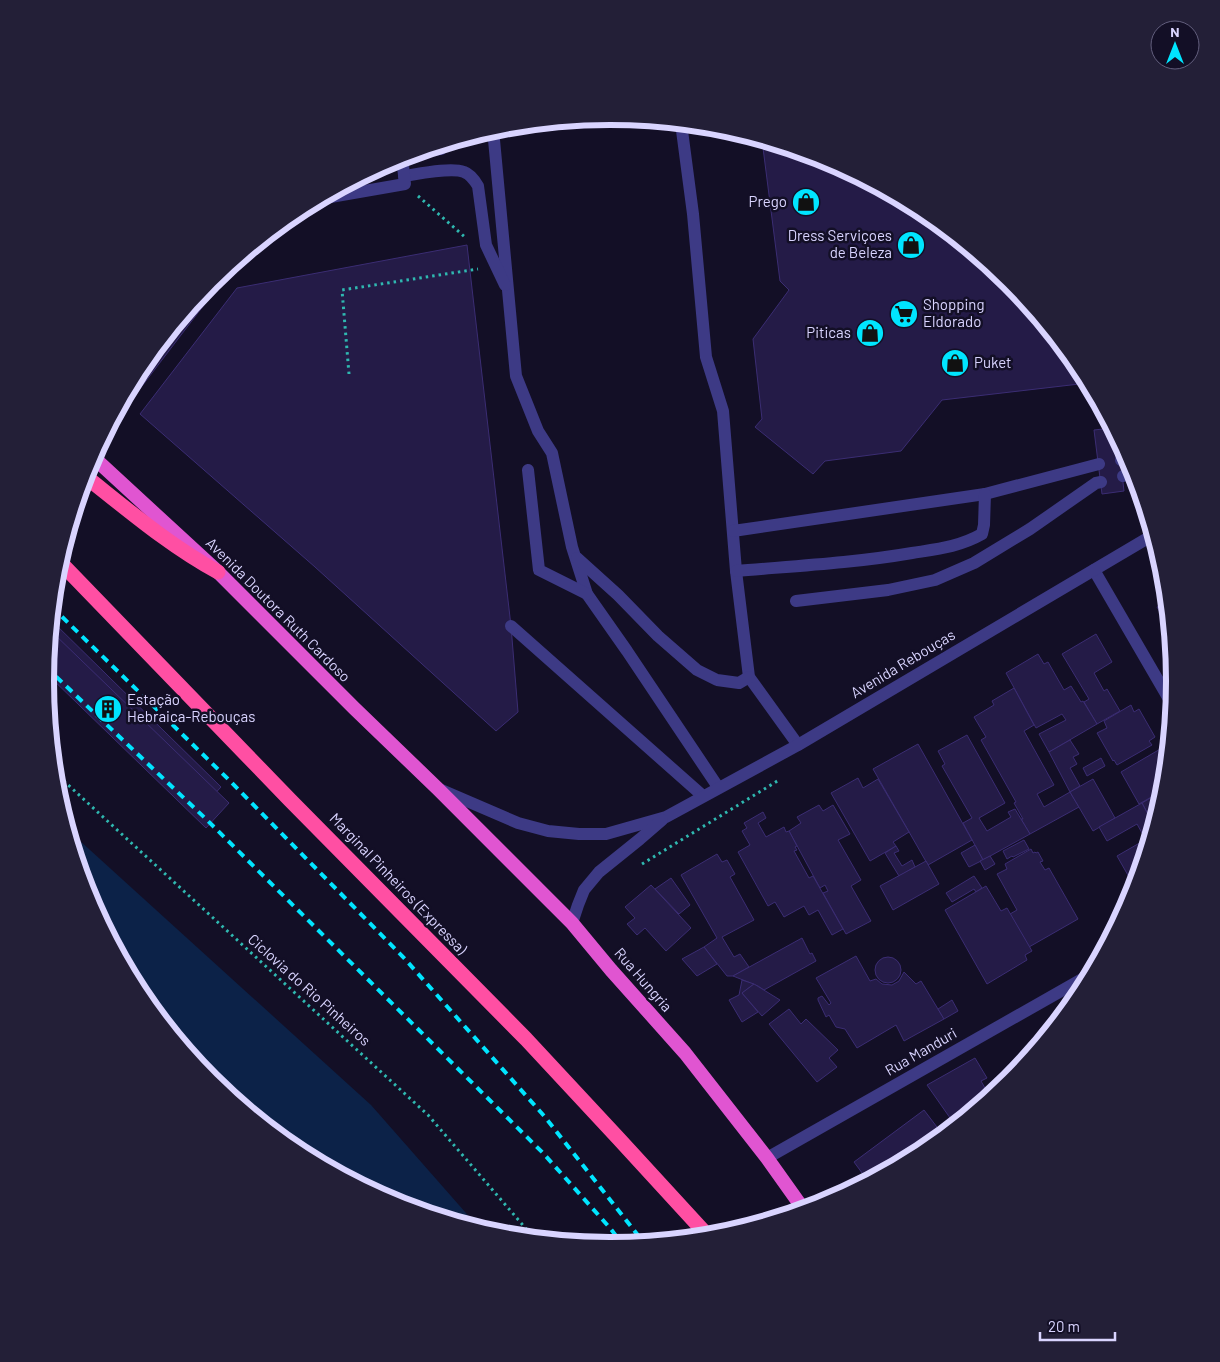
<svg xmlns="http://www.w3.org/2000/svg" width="1220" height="1362" font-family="Barlow,sans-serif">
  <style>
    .water { fill: #0c2248 }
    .building { fill: #241b47; stroke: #3b2d73 }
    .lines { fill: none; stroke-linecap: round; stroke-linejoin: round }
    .path { stroke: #2fb8b0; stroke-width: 3; stroke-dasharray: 2.5 4; stroke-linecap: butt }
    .service { stroke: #3d3a85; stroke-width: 12 }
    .minor { stroke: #3d3a85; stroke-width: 12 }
    .tertiary { stroke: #3d3a85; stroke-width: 12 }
    .trunk { stroke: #e055d1; stroke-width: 14 }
    .motorway { stroke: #ff4fa3; stroke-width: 15 }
    .rail { stroke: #00e5ff; stroke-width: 4; stroke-dasharray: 8 6; stroke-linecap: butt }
    .labels { text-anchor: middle; stroke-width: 5; stroke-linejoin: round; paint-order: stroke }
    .poi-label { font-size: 15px; fill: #d9d4ff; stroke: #130f26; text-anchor: end }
    .street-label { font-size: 15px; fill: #d9d4ff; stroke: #130f26 }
    .rim { fill: none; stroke: #d9d4ff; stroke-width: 6 }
  </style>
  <rect width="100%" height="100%" fill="#130f26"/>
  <!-- water -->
  <polygon class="water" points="68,830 371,1105 480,1229 394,1203 296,1151 210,1080 140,995 88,897"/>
  <!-- building -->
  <g class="building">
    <polygon points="762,140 826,159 924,211 1010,282 1080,367 1088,383 942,400 901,451 825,461 813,474 755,427 762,419 753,339 789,290 780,281"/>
    <polygon points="467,245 511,626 518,712 496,731 315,567 140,414 237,288"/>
    <polygon points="213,279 220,284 126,407 121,403 140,367"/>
    <polygon points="1112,428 1118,439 1124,491 1102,494 1094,430"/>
    <polygon points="1167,599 1170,629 1157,607 1162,605 1161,603"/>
    <polygon points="51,620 221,787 209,800 48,648"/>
    <polygon points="50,630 229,803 206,828 46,673"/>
    <polygon points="1096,634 1112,662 1094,673 1104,691 1107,689 1120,711 1097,724 1084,702 1089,699 1062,654"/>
    <polygon points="1038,654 1044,664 1048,662 1064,690 1071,686 1081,702 1083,701 1097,724 1049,752 1039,734 1066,720 1062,714 1036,728 1006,673"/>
    <polygon points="1014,688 1034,725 1024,731 1054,785 1037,794 1044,807 1070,792 1079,807 1030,834 1021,819 1023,819 1014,803 1016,802 981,740 986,737 974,717 994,705 992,701"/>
    <polygon points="1131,705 1134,712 1139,709 1155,737 1149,741 1152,745 1117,765 1114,760 1113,761 1097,733 1107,728 1104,721"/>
    <polygon points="967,735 1005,803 979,818 987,831 1011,817 1008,812 1015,809 1030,834 983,860 963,823 972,818 942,766 945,764 938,751"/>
    <polygon points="1070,740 1079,754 1073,757 1077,764 1070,768 1080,786 1070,792 1049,752"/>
    <polygon points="918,744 972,840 928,865 873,769"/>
    <polygon points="1162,748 1168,757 1164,790 1139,804 1121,772"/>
    <polygon points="1101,758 1105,766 1087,776 1083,768"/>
    <polygon points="858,778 863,788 878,779 909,832 893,842 896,846 870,861 831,793"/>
    <polygon points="1093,779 1115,818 1093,831 1070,792"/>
    <polygon points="1164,790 1158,811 1149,816 1142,803"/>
    <polygon points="1142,803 1154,826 1142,833 1137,824 1107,841 1099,827"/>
    <polygon points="819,805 823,811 833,805 850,834 838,840 861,880 851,886 871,921 846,934 823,893 828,891 825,885 820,888 789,831 801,823 797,817"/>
    <polygon points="763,812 766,818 758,823 766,837 784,827 786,832 789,831 797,846 795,847 797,850 794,851 809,878 813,876 843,929 832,935 818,910 809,915 804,906 784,917 775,902 768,906 738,852 750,845 742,831 747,828 744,823"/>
    <polygon points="1150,837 1134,890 1128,879 1129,877 1117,856"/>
    <polygon points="1024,840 1029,849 1013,857 1012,856 1007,859 1003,851"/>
    <polygon points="975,845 983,860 969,867 961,853"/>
    <polygon points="896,846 899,851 894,853 902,866 912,860 915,867 899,876 885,853"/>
    <polygon points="1031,849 1033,853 1035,852 1036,853 1038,852 1043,861 1040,862 1045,870 1049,868 1078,919 1029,947 1010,914 1017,910 997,874 1007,869 1005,864"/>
    <polygon points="717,854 722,862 727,860 735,874 730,877 754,920 722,937 734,957 740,954 749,967 733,976 727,976 704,947 717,938 681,875"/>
    <polygon points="990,856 995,864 985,870 980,861"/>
    <polygon points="926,861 939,884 893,910 880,886"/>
    <polygon points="974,876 982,888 976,892 974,889 952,902 946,893"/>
    <polygon points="671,878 690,905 679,914 655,889"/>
    <polygon points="651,885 691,928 666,951 645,928 637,935 627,924 635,918 625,907"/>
    <polygon points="986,886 1001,911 1007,908 1032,951 1025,955 1027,960 987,984 945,910"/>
    <polygon points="802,938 810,954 812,953 816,961 764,990 758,986 733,976"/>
    <polygon points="704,947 717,964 697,976 682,959"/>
    <polygon points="856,956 870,981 876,979 882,984 892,985 899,981 904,972 916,984 921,981 944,1019 904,1041 896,1025 857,1048 845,1029 836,1027 829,1015 826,1017 818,1000 818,998 822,996 829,1005 831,1003 816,978"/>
    <circle cx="888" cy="970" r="13"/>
    <polygon points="742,980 754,984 742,993 758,1012 742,1022 729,1000 739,995"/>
    <polygon points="754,984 780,1000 762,1016 742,993"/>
    <polygon points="952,1000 958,1011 944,1019 938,1009"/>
    <polygon points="789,1009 801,1024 806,1019 838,1050 829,1058 837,1067 817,1082 769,1024"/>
    <polygon points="975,1058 987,1078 981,1081 990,1097 955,1125 927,1085"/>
    <polygon points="924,1110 943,1135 924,1151 868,1181 854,1162"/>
  </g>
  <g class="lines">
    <!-- path -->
    <g class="path">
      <polyline points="418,196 466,238"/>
      <polyline points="349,374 342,290 478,269"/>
      <polyline points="54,772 428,1115 534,1238"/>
      <polyline points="642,864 779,780"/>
    </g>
    <!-- service -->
    <g class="service">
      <polyline points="681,123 693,214 706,357 723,411 736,571 749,677 798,745"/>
      <polyline points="493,129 516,376 538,431 552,453 572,547 587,594 627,651 718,787"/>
      <polyline points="420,151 441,149 449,142"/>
      <path d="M 404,176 C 418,174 451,167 464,172 C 470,174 475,181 478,186 L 486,245 L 505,285"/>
      <polyline points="1121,460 1129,459"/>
      <polyline points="528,470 539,570 587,594"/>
      <polyline points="1123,476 1135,473"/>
      <polyline points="733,531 985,494 1099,464"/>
      <polyline points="577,558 618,595 658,636 697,670 717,680 739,683 749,677"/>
      <path d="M 736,571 C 795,566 854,563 912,553 C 937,549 959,547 982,534 L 984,525 L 985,494"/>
      <polyline points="796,601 888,590 935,580 974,563 1030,529 1096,483 1101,482"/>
      <polyline points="511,626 703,796"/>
    </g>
    <!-- minor -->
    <g class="minor">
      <polyline points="1094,570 1173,706"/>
      <polyline points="767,1158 1091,974"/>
    </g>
    <!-- tertiary -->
    <g class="tertiary">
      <polyline points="319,199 405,184 402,157"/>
      <polyline points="439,789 518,823 548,831 579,834 606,834 666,817 798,745 1153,535"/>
      <polyline points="572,923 578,905 584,890 599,872 640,839 662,820"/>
    </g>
    <!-- trunk -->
    <polyline class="trunk" points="92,456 218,572 354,708 438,789 572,923 611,970 685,1053 767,1158 804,1210"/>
    <!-- motorway -->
    <g class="motorway">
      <path d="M 85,476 C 128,510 170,546 218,572"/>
      <polyline points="59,561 290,800 526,1039 619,1139 708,1236"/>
    </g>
    <!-- rail -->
    <g class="rail">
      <polyline points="52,607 228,779 405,959 545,1117 644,1243"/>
      <polyline points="46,667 207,820 543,1153 610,1228 623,1245"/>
    </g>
  </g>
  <!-- icons -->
  <defs>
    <symbol id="shop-disc" viewBox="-11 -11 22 22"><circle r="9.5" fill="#00e5ff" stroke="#130f26"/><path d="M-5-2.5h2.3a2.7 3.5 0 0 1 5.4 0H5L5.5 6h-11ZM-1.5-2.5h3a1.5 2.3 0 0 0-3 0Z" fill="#111"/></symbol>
    <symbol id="supermarket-disc" viewBox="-11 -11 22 22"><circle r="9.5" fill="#00e5ff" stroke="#130f26"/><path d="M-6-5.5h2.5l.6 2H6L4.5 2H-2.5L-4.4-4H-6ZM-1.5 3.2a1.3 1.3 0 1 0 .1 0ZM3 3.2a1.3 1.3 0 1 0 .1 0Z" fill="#111"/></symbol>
    <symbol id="building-disc" viewBox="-11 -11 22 22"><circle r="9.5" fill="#00e5ff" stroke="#130f26"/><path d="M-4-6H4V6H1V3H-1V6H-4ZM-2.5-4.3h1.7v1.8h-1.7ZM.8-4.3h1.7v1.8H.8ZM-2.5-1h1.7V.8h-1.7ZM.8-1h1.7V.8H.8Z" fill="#111"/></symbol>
  </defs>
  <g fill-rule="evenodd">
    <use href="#shop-disc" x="790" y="186" width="32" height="32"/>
    <use href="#shop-disc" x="895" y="229" width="32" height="32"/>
    <use href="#supermarket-disc" x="888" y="298" width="32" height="32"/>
    <use href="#shop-disc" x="854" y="317" width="32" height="32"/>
    <use href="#shop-disc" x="939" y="347" width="32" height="32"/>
    <use href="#building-disc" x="92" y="693" width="32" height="32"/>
  </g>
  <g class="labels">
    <!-- poi labels -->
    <g class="poi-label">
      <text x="787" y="207">Prego</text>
      <text x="892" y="241">Dress Serviçoes<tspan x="892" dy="17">de Beleza</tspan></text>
      <text x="923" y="310" text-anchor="start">Shopping<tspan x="923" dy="17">Eldorado</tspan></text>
      <text x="851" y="338">Piticas</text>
      <text x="974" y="368" text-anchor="start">Puket</text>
      <text x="127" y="705" text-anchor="start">Estação<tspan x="127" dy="17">Hebraica-Rebouças</tspan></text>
    </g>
    <!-- street labels -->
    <g class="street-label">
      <text transform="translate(278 610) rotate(45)" y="5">Avenida Doutora Ruth Cardoso</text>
      <text transform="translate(903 664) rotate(-31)" y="5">Avenida Rebouças</text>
      <text transform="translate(398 884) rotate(46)" y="5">Marginal Pinheiros (Expressa)</text>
      <text transform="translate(643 980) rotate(49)" y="5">Rua Hungria</text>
      <text transform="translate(309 990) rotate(42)" y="5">Ciclovia do Rio Pinheiros</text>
      <text transform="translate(921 1052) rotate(-30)" y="5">Rua Manduri</text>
    </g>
  </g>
  <!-- crop -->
  <path d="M0 0H1220V1362H0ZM54 681a556 556 0 1 1 1112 0a556 556 0 1 1-1112 0Z" fill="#231f37" fill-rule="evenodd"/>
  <path class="rim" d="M54 681a556 556 0 1 1 1112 0a556 556 0 1 1-1112 0Z"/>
  <!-- north arrow -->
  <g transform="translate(1175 45)"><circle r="24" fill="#130f26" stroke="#625e7d"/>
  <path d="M0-4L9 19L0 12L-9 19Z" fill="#00e5ff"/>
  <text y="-8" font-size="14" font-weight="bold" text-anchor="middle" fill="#d9d4ff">N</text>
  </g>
  <!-- scale -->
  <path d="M1040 1332v8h75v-8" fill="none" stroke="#d9d4ff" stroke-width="2.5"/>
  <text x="1048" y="1332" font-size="15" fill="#d9d4ff" stroke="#130f26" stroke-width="4" paint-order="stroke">20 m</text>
</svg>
